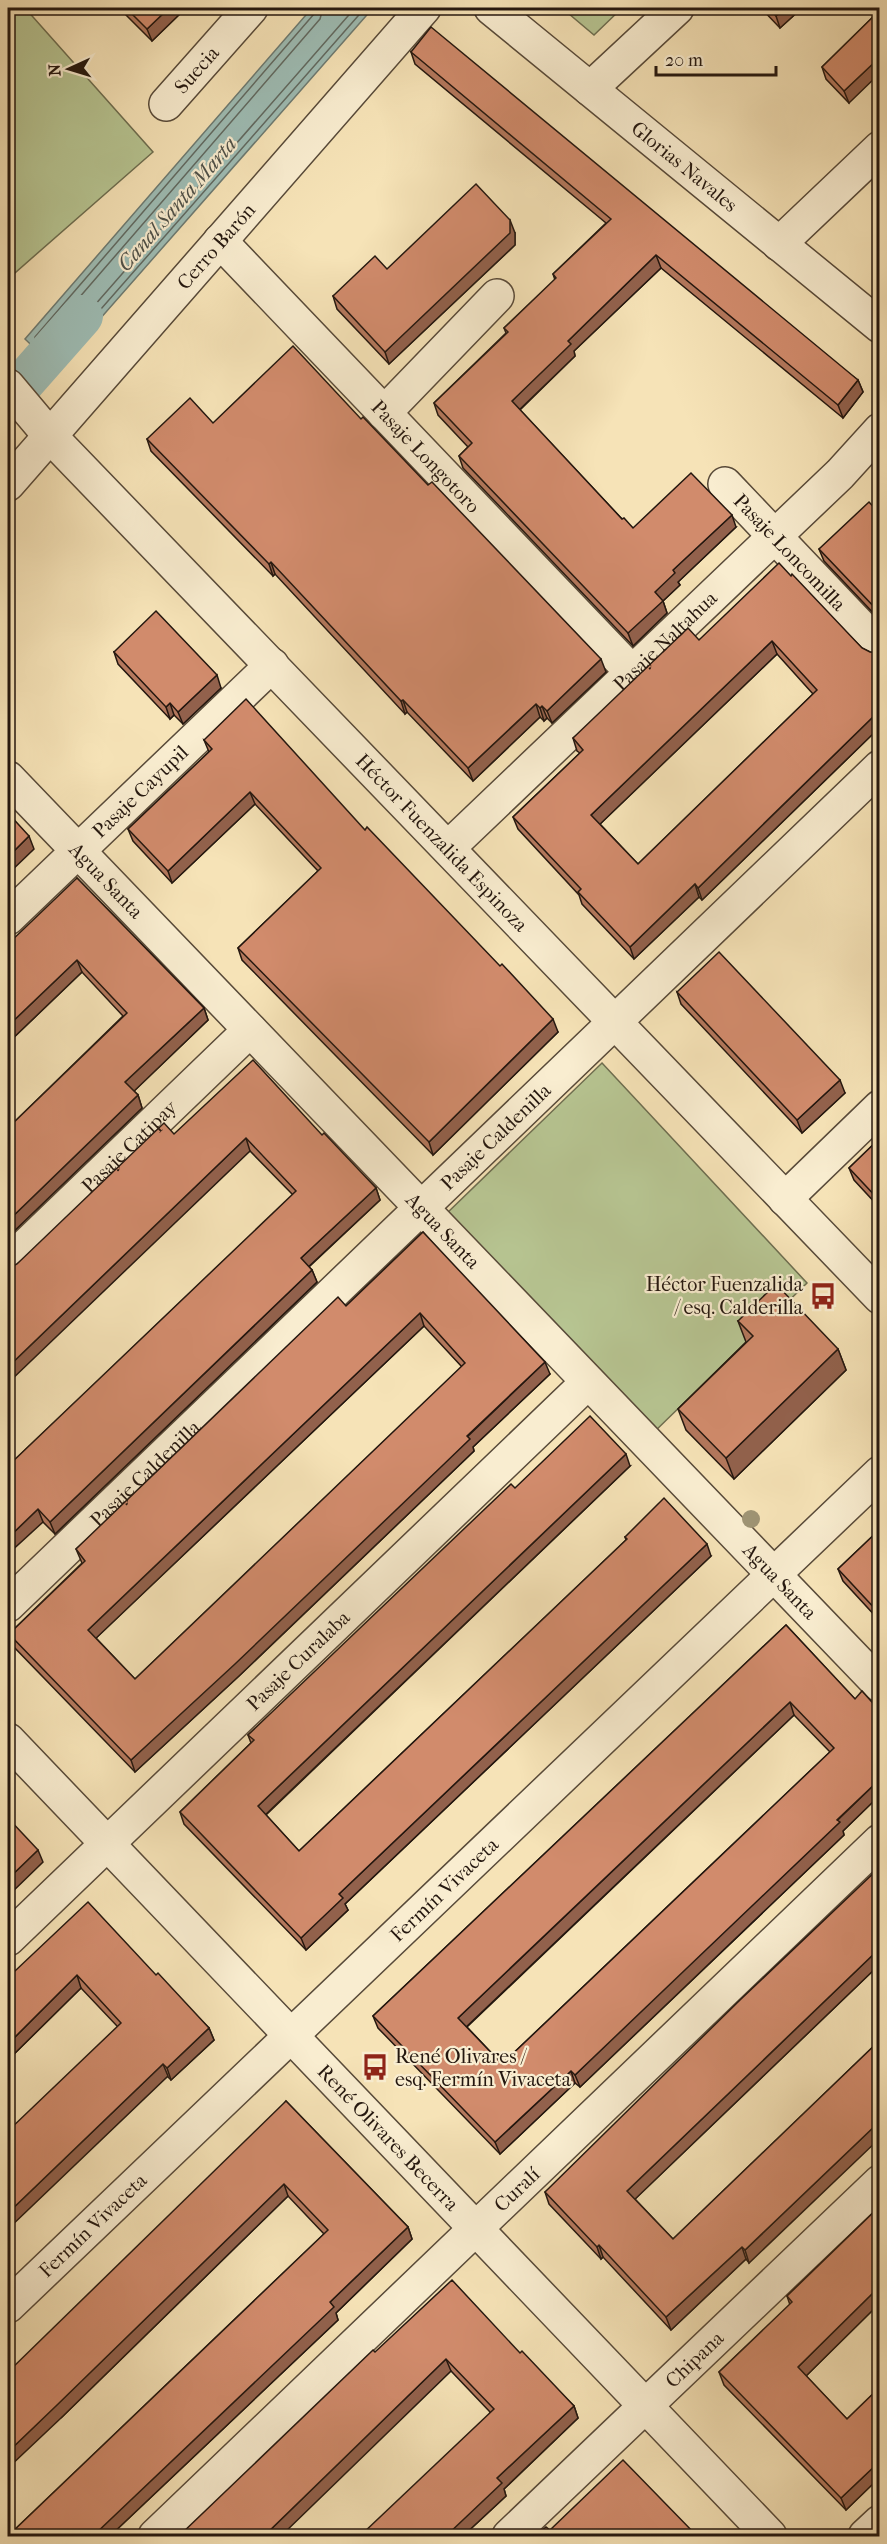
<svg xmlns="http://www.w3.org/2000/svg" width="887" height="2544" font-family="'IM FELL French Canon',serif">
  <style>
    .green { fill: #b7c592; stroke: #6e6e50; stroke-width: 1.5 }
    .water { fill: #9ebdb5; stroke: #6d7b73; stroke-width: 1.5 }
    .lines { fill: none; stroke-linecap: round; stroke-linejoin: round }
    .shore { stroke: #616a62; stroke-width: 1.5 }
    .canal { stroke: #9ebdb5; stroke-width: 42 }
    .minor-casing { stroke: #584a39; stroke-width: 36 }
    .minor { stroke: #f9edd0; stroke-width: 33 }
    .tree { fill: #9f9474 }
    .wall { fill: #b4785d; stroke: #24170f; stroke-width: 1.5; fill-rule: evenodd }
    .shaded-wall { fill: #92614c; stroke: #24170f; stroke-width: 1.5 }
    .building { fill: #d18b6c; stroke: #24170f; stroke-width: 1.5; fill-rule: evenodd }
    .labels { text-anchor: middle; stroke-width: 4.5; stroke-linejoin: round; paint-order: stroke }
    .street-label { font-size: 20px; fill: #24170f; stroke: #f9edd0 }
    .poi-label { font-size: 20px; fill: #24170f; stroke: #f9edd0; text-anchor: end }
    .water-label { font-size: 21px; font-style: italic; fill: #4f5149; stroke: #f9edd0 }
  </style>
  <rect width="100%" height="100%" fill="#f6e3b7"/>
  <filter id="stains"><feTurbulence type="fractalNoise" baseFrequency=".00333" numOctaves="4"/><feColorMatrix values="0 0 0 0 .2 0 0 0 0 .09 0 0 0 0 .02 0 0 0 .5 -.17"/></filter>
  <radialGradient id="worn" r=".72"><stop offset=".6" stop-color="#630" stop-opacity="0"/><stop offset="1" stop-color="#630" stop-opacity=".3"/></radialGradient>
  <!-- green -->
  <g class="green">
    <polygon points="8,8 25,8 153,152 8,279"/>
    <polygon points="562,8 622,8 594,35"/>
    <polygon points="602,1063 807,1283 649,1437 444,1216"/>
  </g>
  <!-- water -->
  <polygon class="water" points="312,8 373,8 56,369 25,339"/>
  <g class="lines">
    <!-- shore -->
    <g class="shore">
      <polyline points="316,8 314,14 35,337 35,340 54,358 58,358 365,8"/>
      <polyline points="323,8 320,19 46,336 46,340 53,347 58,347 355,8"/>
    </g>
    <!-- canal -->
    <polyline class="canal" points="8,400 82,316"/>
    <defs>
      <g id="minor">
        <path id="s1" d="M 491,8 L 880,326"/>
        <polyline points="590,89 677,8"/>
        <path id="s2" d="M 166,104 L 251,8"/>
        <path id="s3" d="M 220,241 L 632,672"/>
        <polyline points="779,244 880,148"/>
        <path id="s4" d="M 8,386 L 50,436 L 880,1297"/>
        <polyline points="384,413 497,296"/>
        <path id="s5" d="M 8,484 L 424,8"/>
        <path id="s6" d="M 725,484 L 880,647"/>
        <path id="s7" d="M 8,778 L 880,1685"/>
        <path id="s8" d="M 448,848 L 840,474 L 880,430"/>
        <path id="s9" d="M 8,918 L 272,665"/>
        <polyline points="785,1199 880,1107"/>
        <path id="s10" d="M 8,1263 L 250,1030"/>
        <path id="s11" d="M 8,1605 L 880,767"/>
        <path id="s12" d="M 8,1740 L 770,2536"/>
        <path id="s13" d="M 8,1939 L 588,1382"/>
        <path id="s14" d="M 8,2306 L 880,1473"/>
        <path id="s15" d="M 155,2536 L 880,1841"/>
        <path id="s16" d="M 509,2536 L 880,2182"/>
        <polyline points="865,2536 880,2522"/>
      </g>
    </defs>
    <!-- minor casing -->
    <use href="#minor" class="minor-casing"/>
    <!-- minor -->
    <use href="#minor" class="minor"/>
  </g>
  <!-- trees -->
  <circle class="tree" cx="751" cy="1519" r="9"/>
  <!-- wall -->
  <g class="wall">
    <polygon points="119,8 184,8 185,9 152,41"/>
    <polygon points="761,8 802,8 780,28"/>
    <polygon points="879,11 849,103 826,79 822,67"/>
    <polygon points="411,52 858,380 863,392 843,418 661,268 574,351 575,356 520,410 622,519 633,528 736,527 678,582 680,585 663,601 667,613 633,646 463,468 459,456 468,447 438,415 434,403 506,333 504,328 555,280 553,274 606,223 415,64"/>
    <polygon points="515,233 515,245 389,364 337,309 333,296 387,269"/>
    <polygon points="361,419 606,672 552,723 547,718 544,721 540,717 473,781 407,712 405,714 275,574 273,576 151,451 147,439 213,423"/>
    <polygon points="879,513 879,619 824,561 819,549"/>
    <path d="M 791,576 L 862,648 L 870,652 L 879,653 L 879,728 L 702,900 L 699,897 L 634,959 L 582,904 L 579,895 L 518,829 L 513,817 L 580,753 L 577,751 L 573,738 L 699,640 ZM 777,654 L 813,694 L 638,864 L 600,824 Z"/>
    <polygon points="114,652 221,688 183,724 174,715 170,719 118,664"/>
    <polygon points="204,740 365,830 558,1032 433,1155 242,960 238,948 318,871 255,804 172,883 133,841 128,829 209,752"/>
    <polygon points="77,878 204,1008 208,1020 134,1091 138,1095 142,1108 8,1237 8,1128 123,1016 82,972 8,1043"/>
    <polygon points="677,992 845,1093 802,1133 681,1004"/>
    <polygon points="174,1134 322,1135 376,1188 380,1200 309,1267 312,1270 317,1282 55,1534 43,1522 8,1466 293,1195 250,1151 17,1264"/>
    <polygon points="879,1139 879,1207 854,1180 849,1168"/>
    <path d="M 423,1232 L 550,1374 L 473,1447 L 474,1451 L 239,1676 L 135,1772 L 13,1646 L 9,1634 L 82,1563 L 76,1549 L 346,1306 ZM 424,1326 L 462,1367 L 135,1679 L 96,1638 Z"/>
    <polygon points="738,1321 838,1349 846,1370 734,1479 686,1430 678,1409 746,1342"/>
    <polygon points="630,1466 266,1815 299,1851 626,1540 625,1537 711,1556 345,1904 348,1910 306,1950 184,1824 180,1812 251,1743 248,1735 515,1488"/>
    <polygon points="879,1530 879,1620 843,1581 838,1569"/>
    <path d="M 786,1625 L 855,1699 L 879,1710 L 879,1796 L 843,1831 L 844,1835 L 580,2087 L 575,2083 L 500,2154 L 378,2028 L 373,2016 ZM 794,1715 L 830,1752 L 502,2064 L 467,2027 Z"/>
    <polygon points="8,1965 15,1971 156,1975 209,2028 214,2040 171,2080 117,2026 81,1988 8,2060"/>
    <polygon points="879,1965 635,2199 673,2239 879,2041 749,2263 746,2259 671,2330 603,2257 601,2259 549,2204 545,2192"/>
    <polygon points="286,2101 408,2227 412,2239 336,2313 338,2320 110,2536 8,2536 324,2234 288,2196 61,2418"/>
    <polygon points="879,2207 879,2304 806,2376 847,2419 879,2388 879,2478 846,2510 724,2385 719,2372 790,2305 787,2296"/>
    <polygon points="375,2352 520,2353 574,2406 578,2418 504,2489 506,2496 463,2536 490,2412 451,2371"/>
  </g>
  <!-- shaded-wall -->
  <g class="shaded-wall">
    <polygon points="169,8 184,8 185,9 152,41 147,29"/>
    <polygon points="784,8 802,8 780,28 776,16"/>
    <polygon points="879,58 879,74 849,103 844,91"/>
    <polygon points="510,220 515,233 515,245 389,364 385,352"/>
    <polygon points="656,255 661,268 574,351 575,356 516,413 512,401 568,341"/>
    <polygon points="858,380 863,392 843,418 838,405"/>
    <polygon points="732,515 736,527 678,582 680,585 663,601 667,613 633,646 628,633 655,592 673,570"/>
    <polygon points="271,562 275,574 273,576 269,564"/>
    <polygon points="772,641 777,654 596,828 591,815"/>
    <polygon points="601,659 606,672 552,723 547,711"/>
    <polygon points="217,675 221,688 183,724 178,712"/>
    <polygon points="403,700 407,712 405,714 401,701"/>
    <polygon points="170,703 174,715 170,719 166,707"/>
    <polygon points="536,704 540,717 473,781 468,768"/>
    <polygon points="542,706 547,718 544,721 540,708"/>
    <polygon points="879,711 879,728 702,900 698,888"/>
    <polygon points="250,792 255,804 172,883 168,871"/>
    <polygon points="29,836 34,849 8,874 8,857"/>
    <polygon points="695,884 699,897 634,959 630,947"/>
    <polygon points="77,960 82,972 8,1043 8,1026"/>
    <polygon points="204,1008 208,1020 130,1095 125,1082"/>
    <polygon points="553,1019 558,1032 433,1155 429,1142"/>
    <polygon points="840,1080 845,1093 802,1133 797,1120"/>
    <polygon points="138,1095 142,1108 8,1237 8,1221"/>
    <polygon points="246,1138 250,1151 8,1383 8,1367"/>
    <polygon points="376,1188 380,1200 305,1270 301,1258"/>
    <polygon points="312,1270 317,1282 55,1534 50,1522"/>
    <polygon points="420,1313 424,1326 92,1642 88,1630"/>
    <polygon points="838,1349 846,1370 734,1479 726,1458"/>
    <polygon points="545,1362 550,1374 473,1447 474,1451 239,1676 135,1772 131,1760"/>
    <polygon points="626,1454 630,1466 262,1818 258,1806"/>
    <polygon points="38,1509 43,1522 8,1554 8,1538"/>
    <polygon points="707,1544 711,1556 345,1904 348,1910 306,1950 301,1938 339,1894"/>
    <polygon points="790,1702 794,1715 463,2030 458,2018"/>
    <polygon points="879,1780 879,1796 843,1831 844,1835 580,2087 575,2075"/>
    <polygon points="38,1850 43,1862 8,1896 8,1879"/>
    <polygon points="879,1949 879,1965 631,2203 627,2191"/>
    <polygon points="77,1975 81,1988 8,2060 8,2044"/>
    <polygon points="209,2028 214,2040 171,2080 167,2068"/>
    <polygon points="163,2064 168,2076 8,2229 8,2213"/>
    <polygon points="571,2071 575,2083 500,2154 495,2142"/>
    <polygon points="879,2122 879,2139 749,2263 745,2250"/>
    <polygon points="284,2184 288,2196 61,2418 8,2468 8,2452"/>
    <polygon points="408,2227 412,2239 336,2313 338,2320 110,2536 93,2536 330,2302"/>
    <polygon points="599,2245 603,2257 601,2259 597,2247"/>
    <polygon points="742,2247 746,2259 671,2330 666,2317"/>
    <polygon points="879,2287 879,2304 803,2379 798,2367"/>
    <polygon points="446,2359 451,2371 281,2536 264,2536"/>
    <polygon points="574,2406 578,2418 504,2489 506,2496 463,2536 446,2536 497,2478"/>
    <polygon points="879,2462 879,2478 846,2510 841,2498"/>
  </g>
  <!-- building -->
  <g class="building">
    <polygon points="126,8 169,8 147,29"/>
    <polygon points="768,8 784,8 776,16"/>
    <polygon points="879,11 879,58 844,91 822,67"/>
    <polygon points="431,27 858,380 838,405 656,255 568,341 571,344 512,401 622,519 624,518 633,528 691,473 732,515 673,570 675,573 655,592 663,601 628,633 459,456 472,443 434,403 508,332 504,328 556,278 553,274 611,219 411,52"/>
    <polygon points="476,184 510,220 510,233 385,352 333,296 375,256 387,269"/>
    <polygon points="293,346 361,419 363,417 428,485 432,482 601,659 547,711 542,706 540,708 536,704 468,768 403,700 401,701 271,562 269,564 147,439 190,398 213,423"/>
    <polygon points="869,502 879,513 879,612 819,549"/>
    <path d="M 779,563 L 791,576 L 792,574 L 862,648 L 870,652 L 879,653 L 879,711 L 698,888 L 695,884 L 630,947 L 578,892 L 581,889 L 513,817 L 583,750 L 573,738 L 688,628 L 699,640 ZM 772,641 L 817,690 L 638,864 L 591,815 Z"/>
    <polygon points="156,611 217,675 178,712 170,703 166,707 114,652"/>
    <polygon points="246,699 365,830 367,827 500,966 502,964 553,1019 429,1142 238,948 321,868 250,792 168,871 128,829 212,749 204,740"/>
    <polygon points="8,813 29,836 8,857"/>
    <polygon points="77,878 204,1008 125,1082 138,1095 8,1221 8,1128 127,1013 77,960 8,1026 8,944"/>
    <polygon points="719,952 840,1080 797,1120 677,992"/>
    <polygon points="253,1060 322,1135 324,1133 376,1188 301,1258 312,1270 50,1522 38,1509 8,1538 8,1466 296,1191 246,1138 8,1367 8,1269 17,1264 164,1123 174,1134"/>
    <polygon points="879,1139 879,1200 849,1168"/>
    <path d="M 423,1232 L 545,1362 L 467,1436 L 470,1439 L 442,1466 L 235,1664 L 131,1760 L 9,1634 L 85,1561 L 76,1549 L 338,1297 L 346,1306 ZM 420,1313 L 465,1363 L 135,1679 L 88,1630 Z"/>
    <polygon points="776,1284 838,1349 726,1458 678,1409 753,1336 738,1321"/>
    <polygon points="590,1416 626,1454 258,1806 299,1851 627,1539 625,1537 664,1498 707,1544 339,1894 343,1898 301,1938 180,1812 254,1740 248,1735 511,1484 515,1488"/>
    <polygon points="879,1530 879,1613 838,1569"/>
    <path d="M 786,1625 L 855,1699 L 862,1691 L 879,1710 L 879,1780 L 837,1820 L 840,1822 L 575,2075 L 571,2071 L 495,2142 L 373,2016 ZM 790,1702 L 834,1748 L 502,2064 L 458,2018 Z"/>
    <polygon points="8,1818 38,1850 8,1879"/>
    <polygon points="879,1868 879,1949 627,2191 673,2239 879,2041 879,2122 745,2250 742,2247 666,2317 599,2245 597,2247 545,2192 740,2000"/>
    <polygon points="88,1902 156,1975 158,1973 209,2028 167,2068 163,2064 8,2213 8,2131 121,2023 77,1975 8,2044 8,1965 9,1964 15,1971"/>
    <polygon points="286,2101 408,2227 330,2302 334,2307 93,2536 8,2536 328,2230 284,2184 56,2406 8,2452 8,2372"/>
    <polygon points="879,2207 879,2287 798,2367 847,2419 879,2388 879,2462 841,2498 719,2372 792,2302 787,2296"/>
    <polygon points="452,2280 520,2353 522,2351 574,2406 497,2478 502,2483 446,2536 360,2536 494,2409 446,2359 264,2536 179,2536 373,2350 375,2352"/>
    <polygon points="623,2460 697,2536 535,2536 546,2527 550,2530"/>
  </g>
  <!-- icons -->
  <defs>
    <symbol id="bus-bare" viewBox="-9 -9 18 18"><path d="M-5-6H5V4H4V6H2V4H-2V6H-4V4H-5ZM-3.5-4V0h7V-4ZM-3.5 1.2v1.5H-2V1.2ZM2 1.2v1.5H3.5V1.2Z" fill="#8f2418" stroke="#f9edd0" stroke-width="2.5" paint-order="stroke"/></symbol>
  </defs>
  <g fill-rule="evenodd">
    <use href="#bus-bare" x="804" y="1277" width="38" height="38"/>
    <use href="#bus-bare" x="356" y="2048" width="38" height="38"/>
  </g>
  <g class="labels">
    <!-- street labels -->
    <g class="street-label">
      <text dy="7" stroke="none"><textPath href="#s2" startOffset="46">Suecia</textPath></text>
      <text dy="7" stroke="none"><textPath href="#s1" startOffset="250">Glorias Navales</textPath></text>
      <text dy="7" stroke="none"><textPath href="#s5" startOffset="316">Cerro Barón</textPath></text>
      <text dy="7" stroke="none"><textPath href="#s3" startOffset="298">Pasaje Longotoro</textPath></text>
      <text dy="7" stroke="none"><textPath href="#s6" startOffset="94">Pasaje Loncomilla</textPath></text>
      <text dy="7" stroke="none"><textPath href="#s8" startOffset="300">Pasaje Naltahua</textPath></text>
      <text dy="7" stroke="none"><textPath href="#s9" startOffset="183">Pasaje Cayupil</textPath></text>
      <text dy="7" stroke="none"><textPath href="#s4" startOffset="630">Héctor Fuenzalida Espinoza</textPath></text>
      <text dy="7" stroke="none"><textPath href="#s7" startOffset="142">Agua Santa</textPath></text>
      <text dy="7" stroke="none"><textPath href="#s11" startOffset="676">Pasaje Caldenilla</textPath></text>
      <text dy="7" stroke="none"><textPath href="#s10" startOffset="168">Pasaje Catipay</textPath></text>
      <text dy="7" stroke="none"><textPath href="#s7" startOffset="628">Agua Santa</textPath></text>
      <text dy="7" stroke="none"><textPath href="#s11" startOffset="190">Pasaje Caldenilla</textPath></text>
      <text dy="7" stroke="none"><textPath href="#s7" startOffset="1114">Agua Santa</textPath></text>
      <text dy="7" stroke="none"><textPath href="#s13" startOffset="402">Pasaje Curalaba</textPath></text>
      <text dy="7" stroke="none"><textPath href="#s14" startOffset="603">Fermín Vivaceta</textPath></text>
      <text dy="7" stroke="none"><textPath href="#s12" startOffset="550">René Olivares Becerra</textPath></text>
      <text dy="7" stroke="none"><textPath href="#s15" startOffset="501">Curalí</textPath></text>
      <text dy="7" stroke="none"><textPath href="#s14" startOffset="117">Fermín Vivaceta</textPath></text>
      <text dy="7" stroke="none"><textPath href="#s16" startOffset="256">Chipana</textPath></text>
    </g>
    <!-- poi labels -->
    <g class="poi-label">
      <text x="803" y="1291">Héctor Fuenzalida<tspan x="803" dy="23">/ esq. Calderilla</tspan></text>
      <text x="395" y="2063" text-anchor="start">René Olivares /<tspan x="395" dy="23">esq. Fermín Vivaceta</tspan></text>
    </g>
    <!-- water labels -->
    <g class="water-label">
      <text transform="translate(177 204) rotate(-49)" y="7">Canal Santa Marta</text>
    </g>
  </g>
  <!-- margin -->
  <rect width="887" height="2544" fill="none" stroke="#f6e3b7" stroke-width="30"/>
  <rect x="9" y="9" width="869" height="2526" fill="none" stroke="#24170f" stroke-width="3"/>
  <rect x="15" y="15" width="857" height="2514" fill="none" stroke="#24170f" stroke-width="1.5"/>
  <!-- north arrow -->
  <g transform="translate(69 69) rotate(266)" stroke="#f9edd0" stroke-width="4.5" paint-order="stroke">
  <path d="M0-4.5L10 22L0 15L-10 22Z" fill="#24170f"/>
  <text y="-9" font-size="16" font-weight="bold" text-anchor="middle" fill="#24170f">N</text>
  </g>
  <!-- scale -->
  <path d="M656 66v9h120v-9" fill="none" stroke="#24170f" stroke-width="3"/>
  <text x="665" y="66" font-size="18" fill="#24170f" stroke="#f9edd0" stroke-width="4.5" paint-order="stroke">20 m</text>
  <rect width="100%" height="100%" filter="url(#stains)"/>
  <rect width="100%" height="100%" fill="url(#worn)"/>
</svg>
